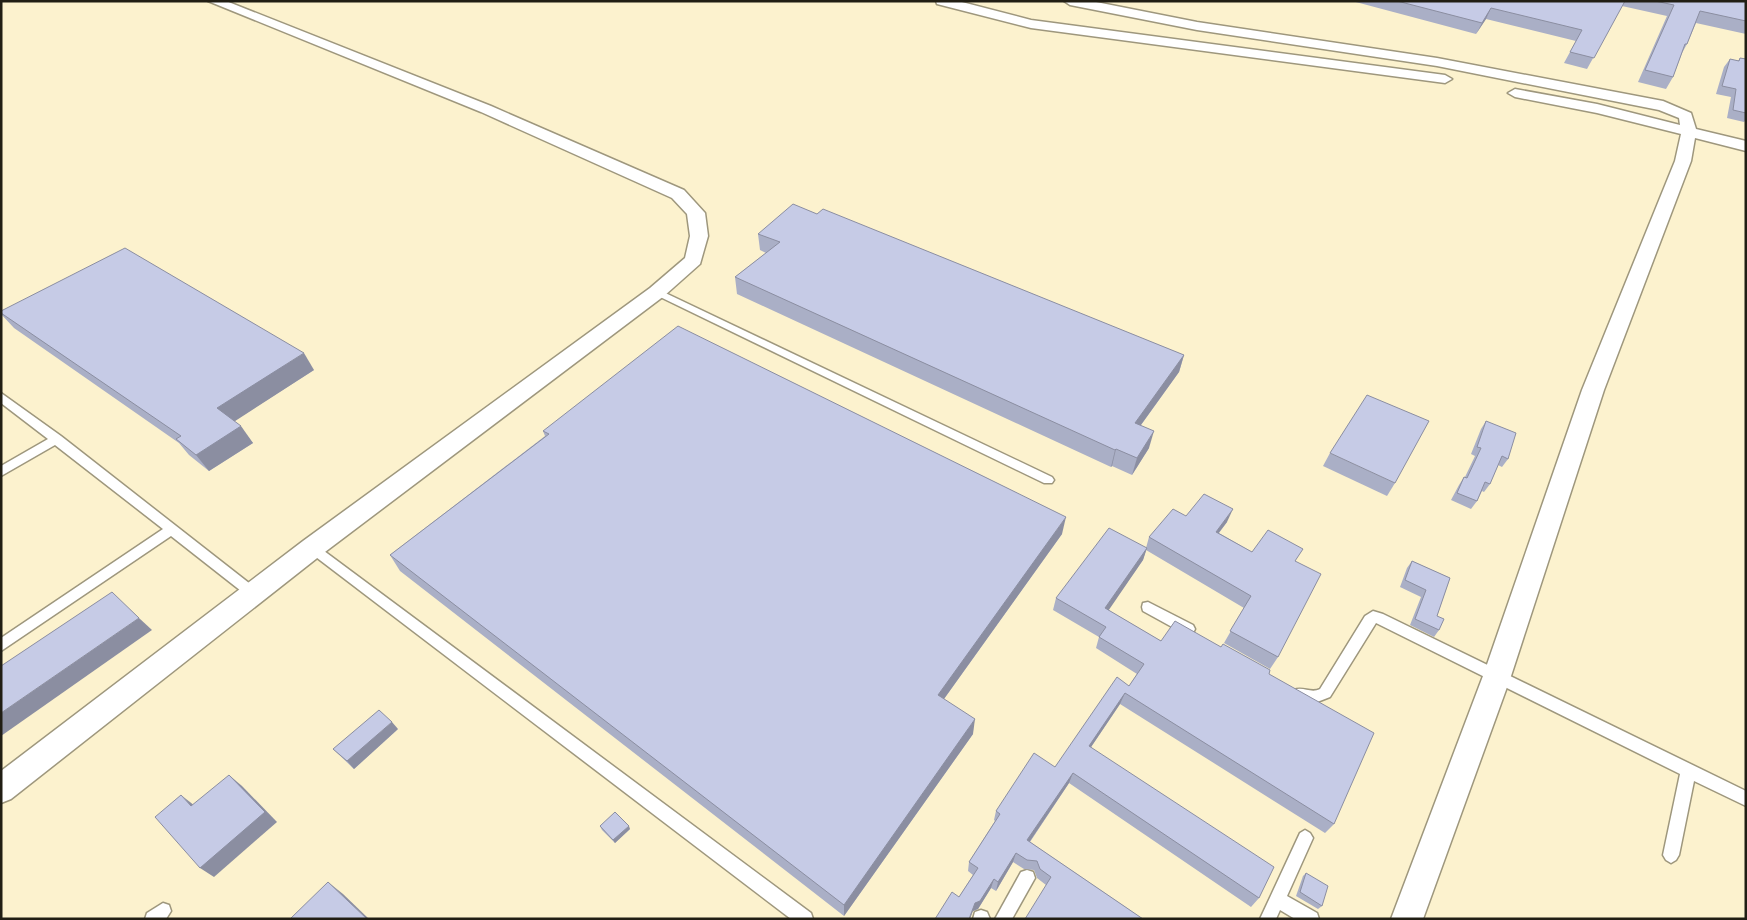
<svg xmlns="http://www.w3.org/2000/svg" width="1747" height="920" font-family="'Open Sans',sans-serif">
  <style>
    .built { fill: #fcf2ce }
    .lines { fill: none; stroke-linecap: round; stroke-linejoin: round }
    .service-casing { stroke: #9e977d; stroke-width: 3 }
    .minor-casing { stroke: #9e977d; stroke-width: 3 }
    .service { fill: #fff; fill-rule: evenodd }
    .minor { fill: #fff; fill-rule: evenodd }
    .wall { fill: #aaafc6 }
    .shaded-wall { fill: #8b8ea1 }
    .building { fill: #c6cbe6; stroke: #8b8ea1 }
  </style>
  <rect width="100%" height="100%" fill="#fefae9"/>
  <!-- built -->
  <rect class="built" x="1" y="1" width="1745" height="918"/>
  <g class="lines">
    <defs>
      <g id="service">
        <polygon points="657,289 1052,477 1054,480 1052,483 1044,483 654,294 652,292"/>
        <polygon points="1,393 61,436 258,590 260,594 258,598 254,599 250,598 171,536 1,651 1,638 163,529 55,445 1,476 1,466 48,439 1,403"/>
        <polygon points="312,543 316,545 811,913 813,919 791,919 308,551 306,548 308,545"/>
        <polygon points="1148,602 1193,625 1195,629 1193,633 1188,635 1183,633 1143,611 1142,607 1143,603"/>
        <path d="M 1373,611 L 1383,614 L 1746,791 L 1746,806 L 1694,781 L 1679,855 L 1676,860 L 1671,863 L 1666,860 L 1663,855 L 1680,774 L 1376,623 L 1330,697 L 1312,704 L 1294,698 L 1292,694 L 1294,690 C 1303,686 1311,694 1320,689 L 1365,616 Z"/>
        <polygon points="1305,830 1310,833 1313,838 1287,896 1317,913 1319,919 1295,919 1280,910 1276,919 1260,919 1300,833"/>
        <polygon points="1027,870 1033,872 1035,878 1012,919 995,919 1021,872"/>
        <polygon points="163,903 169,905 171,911 166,919 145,919 147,913"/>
        <polygon points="981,910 987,912 990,919 973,919 975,912"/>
      </g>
      <g id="minor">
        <polygon points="208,1 226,1 491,106 684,190 705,213 708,236 700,264 664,296 321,555 11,799 1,803 1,771 303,541 650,288 685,258 690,236 687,214 672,198 481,112"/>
        <polygon points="936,1 958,1 1031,20 1445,75 1452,79 1445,83 1031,28 937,4"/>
        <polygon points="1064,1 1091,1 1197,22 1437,58 1663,101 1691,113 1696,129 1746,141 1746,151 1695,138 1691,161 1604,390 1511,676 1423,919 1391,919 1483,676 1582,390 1675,161 1681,134 1597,113 1515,97 1508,93 1515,89 1597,104 1680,125 1679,118 1659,110 1437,66 1197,30 1070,5"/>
      </g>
    </defs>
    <!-- service casing -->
    <use href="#service" class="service-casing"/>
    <!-- minor casing -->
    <use href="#minor" class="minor-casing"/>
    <!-- service -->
    <use href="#service" class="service"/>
    <!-- minor -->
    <use href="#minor" class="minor"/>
  </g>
  <!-- wall -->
  <g class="wall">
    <polygon points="1352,1 1746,1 1746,34 1696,23 1687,44 1682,53 1673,77 1666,89 1638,82 1667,16 1622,6 1587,69 1564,63 1576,41 1486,19 1476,34"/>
    <polygon points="1740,58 1746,59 1746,120 1744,122 1727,118 1731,97 1716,94 1724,67 1730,59 1738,61"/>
    <polygon points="817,214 1184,355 1179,372 1141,425 1149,448 1132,475 1112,466 1111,467 737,294 735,277 766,253 760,250 758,234"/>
    <polygon points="1,311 314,370 234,421 253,443 209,471 189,455 179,443 14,328 1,314"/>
    <polygon points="1486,421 1508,459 1502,467 1498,465 1490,484 1484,492 1482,491 1477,501 1471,509 1451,500 1459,485 1464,477 1465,477 1475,456 1471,454 1481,429"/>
    <polygon points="543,431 1062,534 944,699 973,734 844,916 400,571 390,555 545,436"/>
    <polygon points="1330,453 1395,483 1387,496 1323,466"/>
    <polygon points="1186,516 1227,522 1219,533 1252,552 1296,561 1278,657 1270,669 1224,643 1244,608 1146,550 1143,560 1108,610 1161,641 1269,674 1334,824 1325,833 1120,704 1091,747 1259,898 1251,907 1069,783 1030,842 1143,919 1046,885 1037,878 1034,870 1024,869 1013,862 996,891 991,888 978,909 973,911 959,897 973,875 968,871 969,862 995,821 994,820 996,811 1055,767 1129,686 1137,674 1096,648 1099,637 1053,610 1056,598 1146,548 1149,537"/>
    <polygon points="1412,561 1450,578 1437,616 1439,630 1434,637 1410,625 1421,597 1400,587 1407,568"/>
    <polygon points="398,729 354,769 333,749"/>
    <polygon points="600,826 630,829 615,843 602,830"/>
    <polygon points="1306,873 1322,906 1318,909 1296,896 1303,876"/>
  </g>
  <!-- shaded-wall -->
  <g class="shaded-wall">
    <polygon points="1491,8 1486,19 1476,34 1482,23"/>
    <polygon points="304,353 314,370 229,425 217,408"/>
    <polygon points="1184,355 1179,372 1130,440 1135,423"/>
    <polygon points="241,426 253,443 209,471 196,455"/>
    <polygon points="1154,431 1149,448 1132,475 1137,458"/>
    <polygon points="1116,449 1112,466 1111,467 1115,450"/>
    <polygon points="1233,509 1227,522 1210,544 1216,532"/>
    <polygon points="1066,517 1062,534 936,710 938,695"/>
    <polygon points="1147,548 1143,560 1102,620 1105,608"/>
    <polygon points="139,618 152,630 1,736 1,713"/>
    <polygon points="1125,693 1120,704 1085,756 1089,746"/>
    <polygon points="975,719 973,734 844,916 844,905"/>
    <polygon points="392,722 398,729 354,769 347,761"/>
    <polygon points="1073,773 1069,783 1024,850 1027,840"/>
    <polygon points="229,775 242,786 277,822 214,877 200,868"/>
    <polygon points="181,795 195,806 191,806"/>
    <polygon points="629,826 630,829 615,843 613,840"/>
    <polygon points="1016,853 1013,862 996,891 998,882"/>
    <polygon points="994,879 991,888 978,909 973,911 970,919 969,919 975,903"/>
    <polygon points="328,882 343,894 369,919 367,919"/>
  </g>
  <!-- building -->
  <g class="building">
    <polygon points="1397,1 1625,1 1594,58 1570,52 1582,30 1491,8 1482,23"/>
    <polygon points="1655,1 1746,1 1746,21 1700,11 1687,44 1685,44 1673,77 1645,70 1674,5"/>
    <polygon points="1740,58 1746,59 1746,113 1733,110 1736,89 1722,86 1730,59 1739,61"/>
    <polygon points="793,204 817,214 823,209 1184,355 1135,423 1154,431 1137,458 1116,449 1115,450 735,277 780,242 758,234"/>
    <polygon points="125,248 304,353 217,408 241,426 196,455 176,439 181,436 1,313 1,311"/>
    <polygon points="678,326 1066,517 938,695 975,719 844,905 390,555 549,434 543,431"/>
    <polygon points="1367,395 1429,421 1395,483 1330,453"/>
    <polygon points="1486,421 1516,433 1508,459 1502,456 1490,484 1485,482 1477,501 1457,493 1464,477 1467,478 1481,448 1477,447"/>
    <polygon points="1204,494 1233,509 1216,532 1252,552 1268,530 1303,549 1295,561 1321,574 1278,657 1230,631 1251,596 1149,537 1173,509 1186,516"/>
    <polygon points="1109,528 1147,548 1105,608 1161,641 1175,621 1221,647 1223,644 1270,670 1269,674 1374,733 1334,824 1125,693 1089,746 1274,867 1259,898 1073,773 1027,840 1143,919 1025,919 1051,877 1040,869 1037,861 1027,860 1016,853 998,882 994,879 980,901 975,903 969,919 935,919 952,892 959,897 978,868 969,862 1000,814 996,811 1034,753 1055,767 1117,677 1129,686 1144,664 1099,637 1106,627 1056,598"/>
    <polygon points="1412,561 1450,578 1437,616 1444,619 1439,630 1415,619 1426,590 1405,580"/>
    <polygon points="112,592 139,618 1,713 1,666"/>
    <polygon points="379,710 392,722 347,761 333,749"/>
    <polygon points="229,775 265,812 200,868 155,817 181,795 191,806"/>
    <polygon points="615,812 629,826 613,840 600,826"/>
    <polygon points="1306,873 1328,886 1322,906 1300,892"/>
    <polygon points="328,882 367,919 290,919"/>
  </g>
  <!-- border -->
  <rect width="1747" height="920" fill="none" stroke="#211e14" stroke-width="5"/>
</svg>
